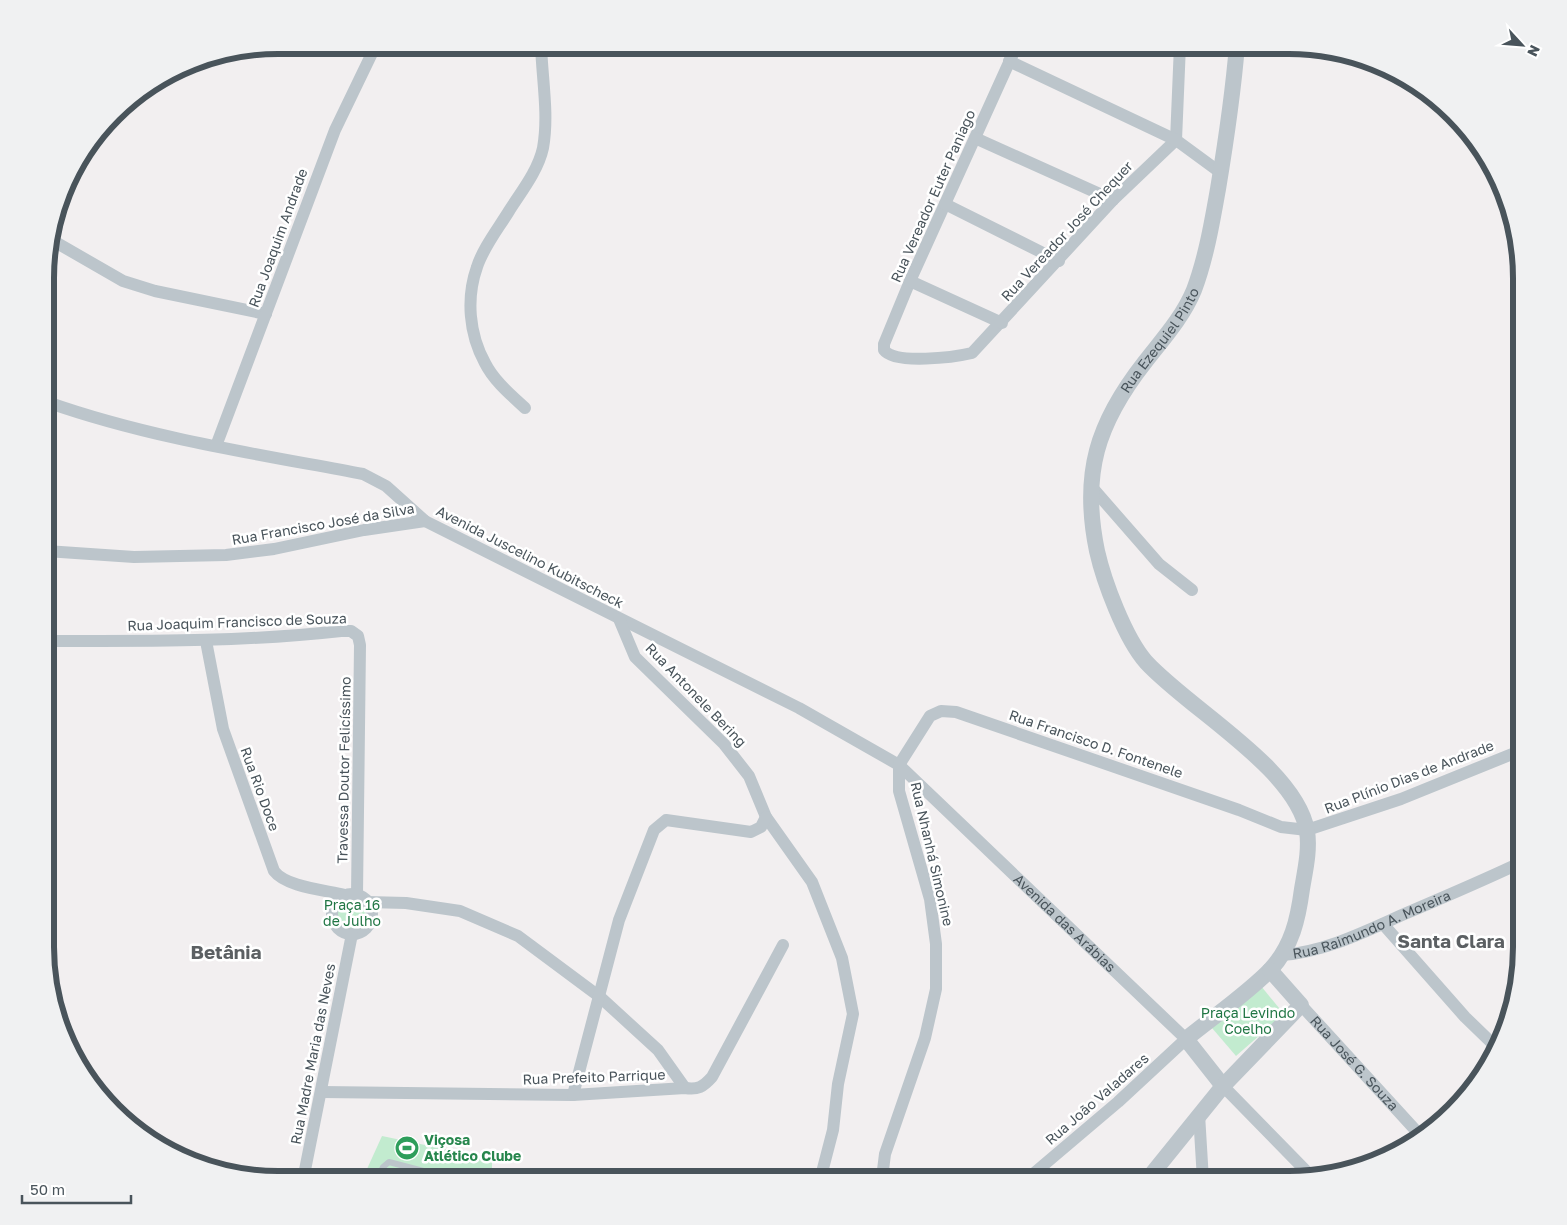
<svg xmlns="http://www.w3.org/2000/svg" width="1567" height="1225" font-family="'Golos Text',sans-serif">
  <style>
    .green { fill: #c2ebcf }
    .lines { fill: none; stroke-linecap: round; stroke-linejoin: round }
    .service { stroke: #bcc5cb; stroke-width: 6 }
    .minor { stroke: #bcc5cb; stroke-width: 12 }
    .tertiary { stroke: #bcc5cb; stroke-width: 16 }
    .labels { text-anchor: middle; stroke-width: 5; stroke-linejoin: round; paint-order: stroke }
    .street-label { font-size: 14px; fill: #49545b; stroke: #fff }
    .park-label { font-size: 14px; fill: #207644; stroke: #fff }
    .leisure-label { font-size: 14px; font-weight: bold; fill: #27864d; stroke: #fff; text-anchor: start }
    .district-label { font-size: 19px; font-weight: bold; fill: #5c6063; stroke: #fff }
    .rim { fill: none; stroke: #49545b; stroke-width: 6 }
  </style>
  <rect width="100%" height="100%" fill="#f2eff0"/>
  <!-- green -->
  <g class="green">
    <path d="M 352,896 L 363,900 C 372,912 367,921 357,931 L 348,932 C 332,922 330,899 352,896 Z"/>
    <polygon points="1261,986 1284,1014 1236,1056 1212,1028"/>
    <polygon points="382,1136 492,1159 492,1180 362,1180"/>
  </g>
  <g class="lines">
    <!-- service -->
    <polyline class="service" points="377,1180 383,1167 389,1162 454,1179"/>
    <!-- minor -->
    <g class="minor">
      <path d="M 1017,45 L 910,281 L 884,344 L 884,350 C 895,365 955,357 972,353 L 1113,200 L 1176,140 L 1180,45"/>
      <polyline points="1009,61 1176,140 1221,173"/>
      <polyline points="975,138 1113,200"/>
      <polyline points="945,204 1059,261"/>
      <polyline points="50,239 123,281 155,291 266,314"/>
      <polyline points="910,281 1002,323"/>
      <path id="s1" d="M 47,402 C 149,438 257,454 363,474 L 386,486 L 425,521 L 799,708 L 899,765 L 1186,1039 L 1118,1102 L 1026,1180"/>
      <path d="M 525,408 C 511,395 494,381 485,363 C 469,334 466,298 477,267 C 483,248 498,229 509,211 C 521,192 538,171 543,148 C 549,115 542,78 541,45"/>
      <polyline points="216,446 335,130 376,45"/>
      <polyline points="1090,485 1159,564 1192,590"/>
      <polyline points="46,551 134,557 226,555 274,549 364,530 425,521"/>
      <polyline points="46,596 48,552"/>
      <polyline points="619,619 635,657 724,744 749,776 766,817 812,882 842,958 853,1014 838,1084 833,1130 820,1180"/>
      <path d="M 48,641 C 146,641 243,642 341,631 L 351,631 L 358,636 L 360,645 L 357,895"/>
      <path d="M 206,641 L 223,729 L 274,871 C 286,887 325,890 345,895"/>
      <polyline points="46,644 46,596"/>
      <polyline points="46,880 47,875"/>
      <circle cx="352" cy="914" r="20"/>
      <polyline points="367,902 406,903 460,911 518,936 600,997 658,1050 685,1088"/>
      <polyline points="1383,924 1465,1017 1497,1048"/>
      <path id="s2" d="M 1282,955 C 1324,952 1364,932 1402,915 C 1442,898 1482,881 1522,862"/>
      <path id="s3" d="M 1301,1005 L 1419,1134"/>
      <polyline points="1223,1086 1311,1176"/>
      <path d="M 322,1092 L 573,1095 L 685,1088 C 698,1090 703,1087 712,1077 L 783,945"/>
      <polyline points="573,1095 619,920 654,830 666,820 751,832 761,827 766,817"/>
      <polyline points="1199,1114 1203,1180"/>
      <polyline points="303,1180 352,934"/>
      <polyline points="889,1180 883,1170 885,1154 925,1038 936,989 936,944 930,899 899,791 899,765 930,716 941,711 956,712 1239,810 1281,827 1307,830 1401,799 1522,750"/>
    </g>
    <!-- tertiary -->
    <g class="tertiary">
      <path id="s4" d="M 1223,1086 L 1186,1039 C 1213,1017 1248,993 1271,969 C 1292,946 1298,919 1302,889 C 1305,871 1310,850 1307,831 C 1297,769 1189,709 1146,662 C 1125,638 1104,582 1097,551 C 1081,474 1097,423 1145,362 C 1162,340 1183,317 1194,290 C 1206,258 1212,223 1218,189 C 1226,141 1233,94 1237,45"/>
      <polyline points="1147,1180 1223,1086 1301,1005 1270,970"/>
    </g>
  </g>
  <!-- icons -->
  <defs>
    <symbol id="stadium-disc" viewBox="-11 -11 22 22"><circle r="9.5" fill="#2e9e5b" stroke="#fff"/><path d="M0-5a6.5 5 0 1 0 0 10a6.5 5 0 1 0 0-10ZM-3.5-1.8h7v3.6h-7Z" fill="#fff"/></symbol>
  </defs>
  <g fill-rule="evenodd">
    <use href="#stadium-disc" x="393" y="1134" width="28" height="28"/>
  </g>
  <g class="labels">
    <!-- street labels -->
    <g class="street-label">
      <text transform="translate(933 196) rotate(-66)" y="5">Rua Vereador Euter Paniago</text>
      <text transform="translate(1067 231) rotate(-47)" y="5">Rua Vereador José Chequer</text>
      <text transform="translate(278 238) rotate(-70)" y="5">Rua Joaquim Andrade</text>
      <text dy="5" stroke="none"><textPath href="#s4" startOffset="904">Rua Ezequiel Pinto</textPath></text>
      <text transform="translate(323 524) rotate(-10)" y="5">Rua Francisco José da Silva</text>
      <text transform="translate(530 557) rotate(27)" y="5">Avenida Juscelino Kubitscheck</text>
      <text transform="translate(237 622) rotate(-2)" y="5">Rua Joaquim Francisco de Souza</text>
      <text transform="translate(696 695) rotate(46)" y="5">Rua Antonele Bering</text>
      <text transform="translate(1096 744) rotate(19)" y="5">Rua Francisco D. Fontenele</text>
      <text transform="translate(344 770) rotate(-89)" y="5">Travessa Doutor Felicíssimo</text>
      <text transform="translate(1409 777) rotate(-21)" y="5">Rua Plínio Dias de Andrade</text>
      <text transform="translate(260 789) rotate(70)" y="5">Rua Rio Doce</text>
      <text transform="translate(932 854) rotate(77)" y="5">Rua Nhanhá Simonine</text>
      <text dy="5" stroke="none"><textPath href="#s1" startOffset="1165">Avenida das Arábias</textPath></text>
      <text dy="5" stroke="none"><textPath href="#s2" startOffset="95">Rua Raimundo A. Moreira</textPath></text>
      <text transform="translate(313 1054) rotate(-79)" y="5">Rua Madre Maria das Neves</text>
      <text dy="5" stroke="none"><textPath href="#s3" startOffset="79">Rua José G. Souza</textPath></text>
      <text transform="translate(594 1077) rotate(-2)" y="5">Rua Prefeito Parrique</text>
      <text transform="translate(1097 1099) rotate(-41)" y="5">Rua João Valadares</text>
    </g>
    <!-- park labels -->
    <g class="park-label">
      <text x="352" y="910">Praça 16<tspan x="352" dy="16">de Julho</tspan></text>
      <text x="1248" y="1018">Praça Levindo<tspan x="1248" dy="16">Coelho</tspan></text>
    </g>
    <!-- leisure labels -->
    <g class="leisure-label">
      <text x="424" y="1145">Viçosa<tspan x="424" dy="16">Atlético Clube</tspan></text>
    </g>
    <!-- district labels -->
    <g class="district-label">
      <text x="1451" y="948">Santa Clara</text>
      <text x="226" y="959">Betânia</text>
    </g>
  </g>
  <!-- crop -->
  <path d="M0 0H1567V1225H0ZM278 54H1289A224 224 0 0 1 1513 278V947A224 224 0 0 1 1289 1171H278A224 224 0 0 1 54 947V278A224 224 0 0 1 278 54Z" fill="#f0f1f2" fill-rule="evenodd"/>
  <path class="rim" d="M278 54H1289A224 224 0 0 1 1513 278V947A224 224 0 0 1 1289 1171H278A224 224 0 0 1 54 947V278A224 224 0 0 1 278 54Z"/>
  <!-- north arrow -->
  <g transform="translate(1522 45) rotate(116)" stroke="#ffffff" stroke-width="4" paint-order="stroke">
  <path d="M0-4L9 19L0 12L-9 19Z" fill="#49545b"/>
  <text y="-8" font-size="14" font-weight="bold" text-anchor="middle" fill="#49545b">N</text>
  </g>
  <!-- scale -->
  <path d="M22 1195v8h109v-8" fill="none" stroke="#49545b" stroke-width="2.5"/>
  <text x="30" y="1195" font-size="15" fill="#49545b" stroke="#ffffff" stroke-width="4" paint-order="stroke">50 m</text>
</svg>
